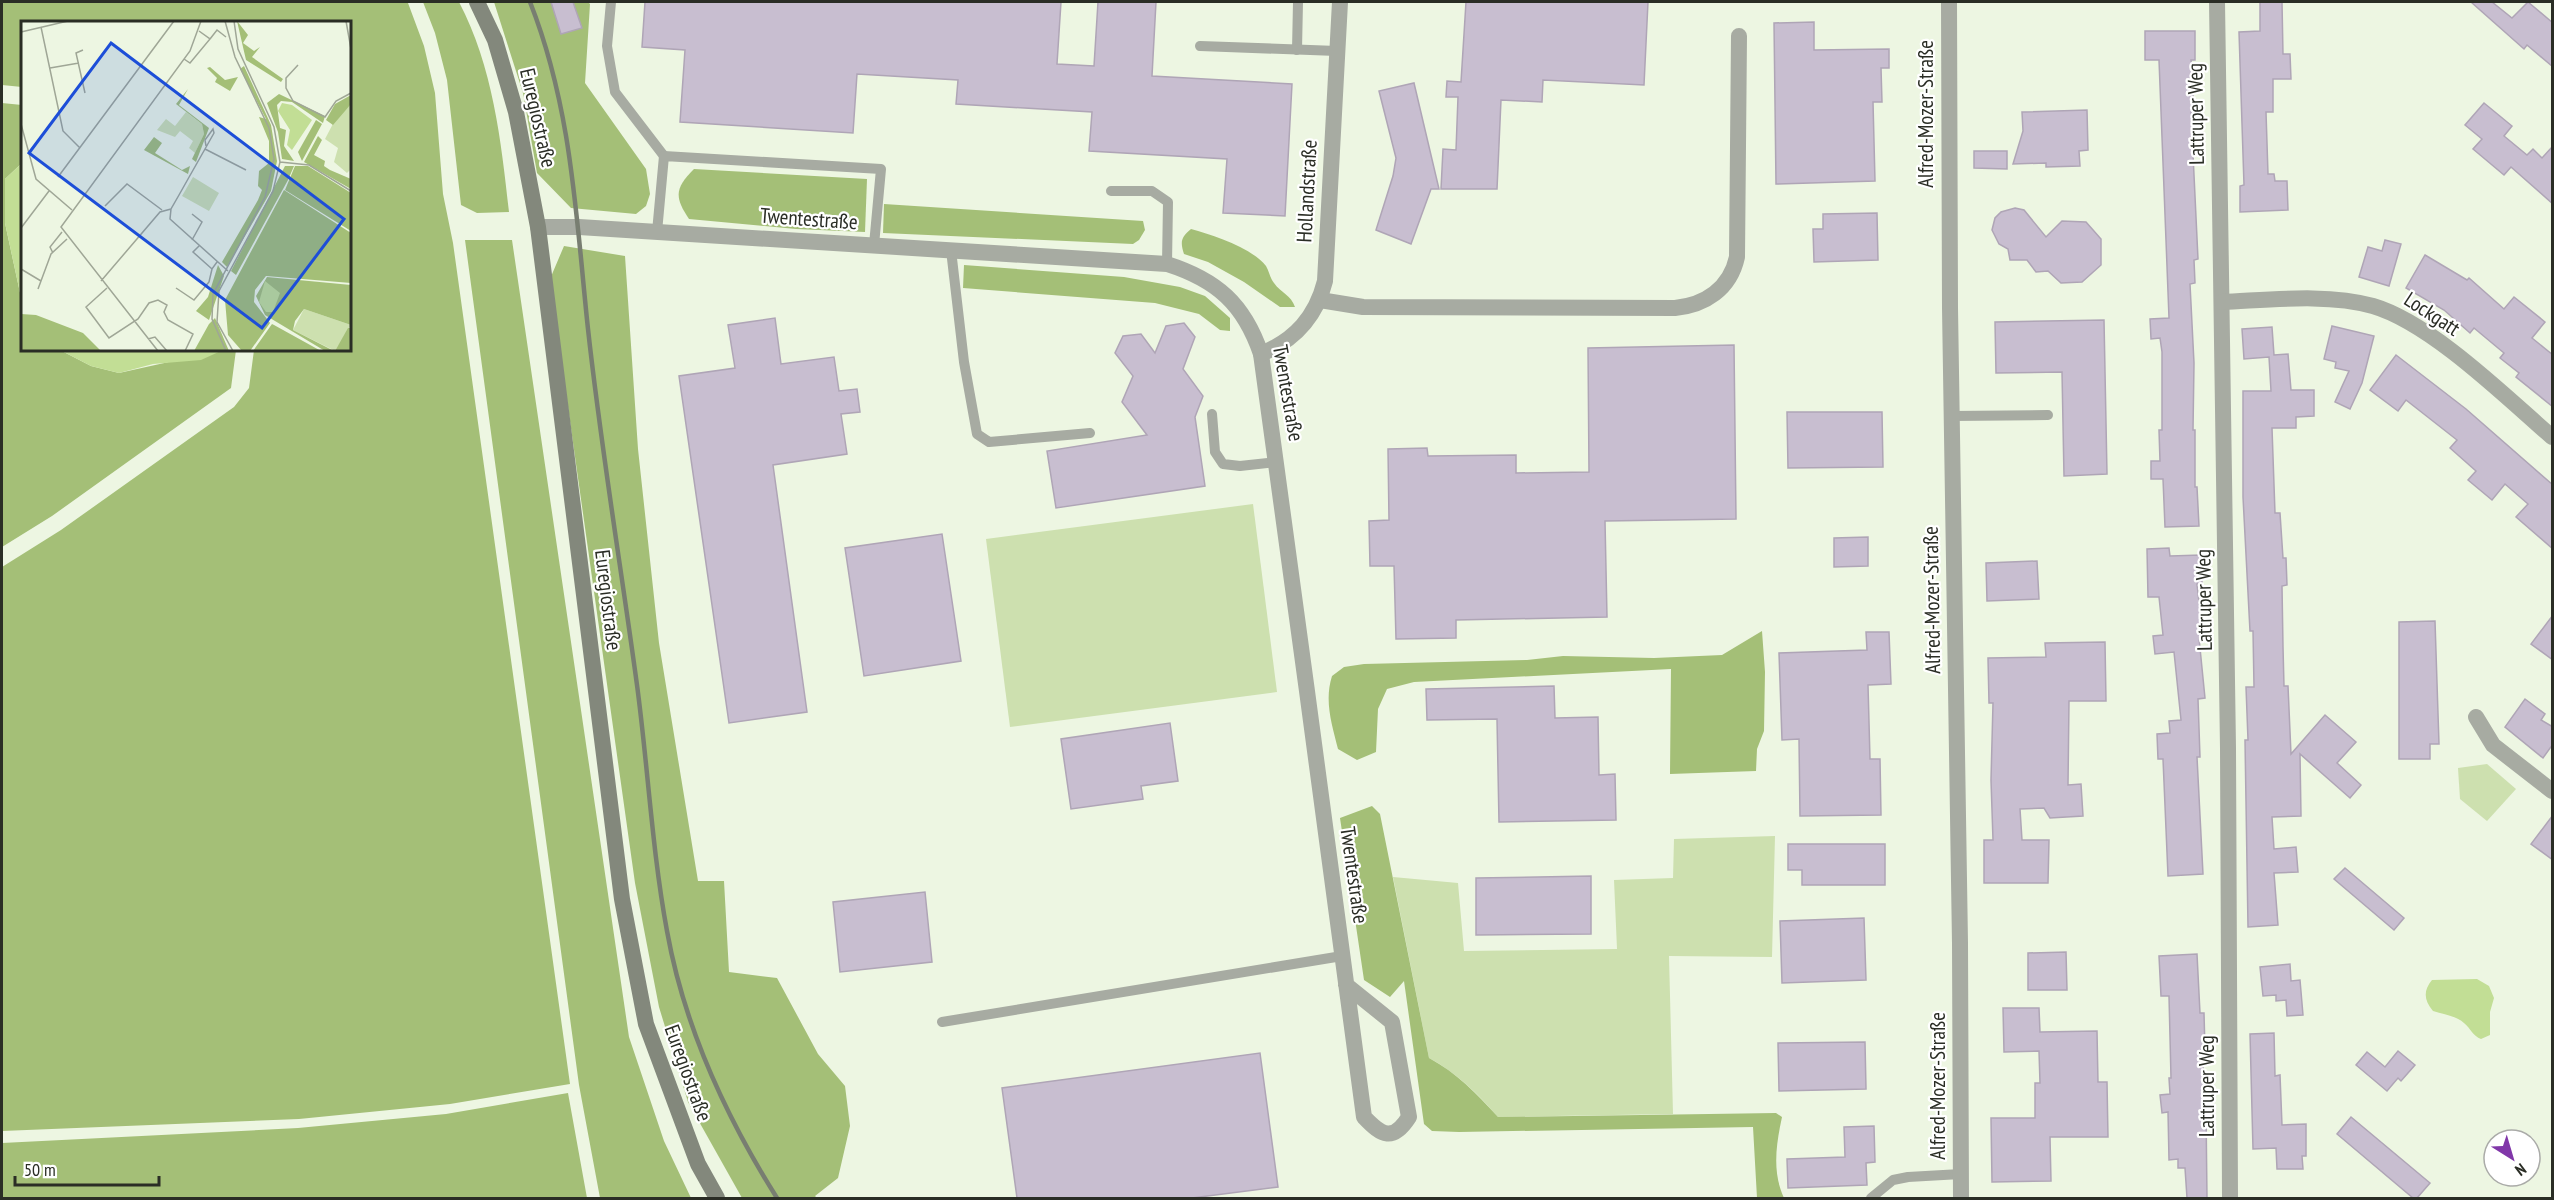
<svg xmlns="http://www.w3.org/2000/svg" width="2554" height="1200" font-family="'PT Sans Narrow',sans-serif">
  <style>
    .green { fill: #cde0af }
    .forest { fill: #a4bf77 }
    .water { fill: #c2de95 }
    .building { fill: #c8bed0; stroke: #afa5b6; stroke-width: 1.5 }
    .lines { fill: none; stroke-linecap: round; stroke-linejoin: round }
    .service { stroke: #a7aba2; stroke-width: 10 }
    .minor { stroke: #a7aba2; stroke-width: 16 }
    .secondary { stroke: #83887c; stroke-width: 16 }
    .rail { stroke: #787e71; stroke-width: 4.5 }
    .labels { text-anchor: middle; stroke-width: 4.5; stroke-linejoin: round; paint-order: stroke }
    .street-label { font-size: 21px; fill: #2a2d25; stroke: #fff }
    .inset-road { fill: none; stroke: #9fa696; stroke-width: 1.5 }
    .view { fill: #1d4ed8; fill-opacity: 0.15; stroke: #1d4ed8; stroke-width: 3 }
    .inset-edge { fill: none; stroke: #2a2d25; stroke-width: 3 }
  </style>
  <rect width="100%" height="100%" fill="#edf6e2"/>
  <!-- green -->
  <g class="green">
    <polygon points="1253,504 1277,692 1010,727 986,539"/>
    <polygon points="2487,764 2516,789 2487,821 2460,799 2458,768"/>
    <path d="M 1775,836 L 1772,957 L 1669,956 L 1673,1114 L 1498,1117 C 1477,1093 1457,1073 1429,1058 L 1393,877 L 1458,883 L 1464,951 L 1617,949 L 1614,880 L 1673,878 L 1674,839 Z"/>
  </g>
  <!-- forest -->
  <g class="forest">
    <polygon points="2,2 407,2 408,3 424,46 435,93 443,194 453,243 570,1084 450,1104 299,1119 2,1131 2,567 61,530 234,407 249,388 254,350 350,350 350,22 22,22 22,87 2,85"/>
    <path d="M 423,2 L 459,2 C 493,67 501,140 509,212 L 477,213 L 461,205 L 447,80 L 435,33 Z"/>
    <polygon points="494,2 588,2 590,4 585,83 646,169 650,194 646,206 636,214 571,208 537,173 523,93"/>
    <polygon points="2,103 22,105 22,163 5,179 5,223 22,302 22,350 60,350 91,366 119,373 223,350 236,350 231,388 52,516 2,547"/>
    <path d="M 694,169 L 867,179 L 865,232 L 796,229 L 689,219 C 674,197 675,188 694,169 Z"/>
    <polygon points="884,204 1143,221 1145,230 1139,240 1133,244 883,233"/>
    <path d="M 1191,229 C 1213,235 1252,248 1266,266 C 1269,271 1270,278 1274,283 C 1281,293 1291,295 1295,307 L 1280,307 L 1244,282 L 1208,262 L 1184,254 C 1180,242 1181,237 1191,229 Z"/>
    <polygon points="465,240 512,240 629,1037 664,1141 691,1198 600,1198 579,1085"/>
    <polygon points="564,246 625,256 638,449 659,643 698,881 724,881 729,972 777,978 818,1054 845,1086 850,1126 838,1178 815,1196 817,1198 742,1198 688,1102 659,1007 635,883 550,279"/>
    <polygon points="964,265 1124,277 1180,287 1205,296 1230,318 1230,331 1220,330 1199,314 1155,303 963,288"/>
    <path d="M 1762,631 L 1765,672 L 1764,731 L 1757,749 L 1756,771 L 1670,774 L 1671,669 L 1414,682 L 1387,689 L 1378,709 L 1376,752 L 1357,760 L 1338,749 C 1332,725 1324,701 1332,676 L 1344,667 L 1364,664 L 1527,660 L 1563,656 L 1654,658 L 1722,655 Z"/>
    <path d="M 1372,806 L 1380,814 L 1429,1058 C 1457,1073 1477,1094 1498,1117 L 1776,1113 L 1782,1117 C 1776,1145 1772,1172 1784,1198 L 1757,1198 L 1753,1127 L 1459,1132 L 1432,1131 L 1424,1124 L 1404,981 L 1390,997 L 1364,980 L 1340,818 Z"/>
    <polygon points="568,1093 587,1198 2,1198 2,1143 298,1128 446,1114"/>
  </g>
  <!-- water -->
  <g class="water">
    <polygon points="22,163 22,302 5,223 5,179"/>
    <polygon points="60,350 223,350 201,360 153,364 119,373 91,366"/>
    <path d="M 2477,979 L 2489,986 L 2494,998 L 2490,1012 L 2490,1035 L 2481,1039 C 2473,1036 2471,1029 2464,1023 C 2455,1015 2444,1015 2433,1011 C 2424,1000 2423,991 2432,980 Z"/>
  </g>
  <!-- building -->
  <g class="building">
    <polygon points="551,2 573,2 582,28 561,34"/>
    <polygon points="645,2 1061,2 1057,64 1094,66 1098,2 1156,2 1152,76 1292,84 1285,216 1223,213 1227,159 1089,151 1092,112 956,104 958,80 857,74 853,133 680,122 685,50 642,47"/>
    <polygon points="1466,2 1648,2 1644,85 1543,80 1542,102 1501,100 1497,189 1441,189 1443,149 1456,150 1458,97 1446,97 1447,81 1461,82"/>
    <polygon points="2260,2 2282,2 2283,54 2290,54 2291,79 2273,79 2273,112 2266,112 2268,174 2274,174 2275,181 2287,181 2288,210 2240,212 2240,186 2244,185 2239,32 2260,31"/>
    <polygon points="2471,2 2492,2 2512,18 2528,2 2553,23 2553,67 2527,45 2524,49"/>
    <polygon points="1814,22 1814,50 1889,49 1889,68 1881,68 1882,102 1873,102 1875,181 1776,184 1774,23"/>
    <polygon points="2145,31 2195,31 2195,60 2191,60 2194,112 2191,112 2198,259 2194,260 2195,283 2190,284 2194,363 2193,430 2195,430 2195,487 2197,487 2199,526 2165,527 2163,479 2151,479 2151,461 2160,461 2159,430 2162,430 2162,352 2160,338 2151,339 2150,319 2169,318 2159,60 2145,60"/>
    <polygon points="1414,83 1439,189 1431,189 1411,244 1376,230 1393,176 1396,158 1379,91"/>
    <polygon points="2484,103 2512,126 2504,136 2527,155 2533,149 2542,158 2553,146 2553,204 2511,167 2504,175 2473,149 2482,139 2465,125"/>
    <polygon points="2087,110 2088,150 2079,151 2080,166 2046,167 2046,163 2013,164 2023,131 2022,112"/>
    <polygon points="1974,151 2007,151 2007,169 1974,168"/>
    <polygon points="2015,208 2024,210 2046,237 2062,221 2086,222 2101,239 2101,265 2082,282 2061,283 2048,271 2036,272 2027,260 2010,260 2008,249 1999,244 1992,230 1995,218 2001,212"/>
    <polygon points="1877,213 1878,260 1814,262 1813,229 1823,229 1823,214"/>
    <polygon points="2385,240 2401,244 2389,286 2359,277 2368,247 2382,251"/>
    <polygon points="2425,255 2467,280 2469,278 2504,309 2514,297 2545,322 2532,338 2553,355 2553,407 2516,377 2519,373 2500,358 2504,353 2474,328 2470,333 2444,310 2406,288"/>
    <polygon points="775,318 781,364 834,357 839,391 857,389 860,412 841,414 847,454 773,465 807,712 729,723 679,376 735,368 728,325"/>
    <polygon points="2104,320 2107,474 2064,476 2062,372 1996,373 1995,322"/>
    <polygon points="1184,323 1195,337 1183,369 1203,396 1195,417 1205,486 1056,508 1047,451 1147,435 1122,402 1133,376 1115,353 1123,336 1141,334 1155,353 1166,326"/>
    <polygon points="2332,326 2374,336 2362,383 2350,409 2335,402 2349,371 2335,368 2336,362 2324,359"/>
    <polygon points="2272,327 2274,355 2288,354 2291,390 2314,390 2314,416 2296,417 2296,428 2272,428 2275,513 2280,513 2283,558 2286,558 2287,585 2282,586 2283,647 2284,686 2288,686 2291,754 2325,715 2356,742 2337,763 2361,785 2350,798 2300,754 2301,816 2272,817 2274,849 2296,847 2298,872 2274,873 2278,925 2248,927 2245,740 2248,740 2246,687 2254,687 2253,631 2250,631 2243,497 2243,391 2271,391 2269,357 2244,359 2242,329"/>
    <polygon points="1734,345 1736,519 1605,521 1607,617 1456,620 1456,638 1396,639 1394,566 1370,566 1369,521 1389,520 1388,449 1427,448 1428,456 1516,455 1516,473 1589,472 1588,348"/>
    <polygon points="2396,355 2466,409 2553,485 2553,549 2516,517 2528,504 2505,484 2492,500 2468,480 2476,471 2450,448 2457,440 2406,400 2398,411 2370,390"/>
    <polygon points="1787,412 1882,412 1883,467 1788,468"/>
    <polygon points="942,534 961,661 864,676 845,548"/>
    <polygon points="1868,537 1868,566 1834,567 1834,538"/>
    <polygon points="2169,548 2170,556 2201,555 2202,583 2197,584 2203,638 2199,638 2205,698 2198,699 2200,757 2197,757 2203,874 2168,876 2163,759 2158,759 2157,734 2170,733 2169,721 2181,720 2174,652 2155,654 2153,636 2163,635 2159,597 2148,597 2147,549"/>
    <polygon points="2037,561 2039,599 1987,601 1986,563"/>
    <polygon points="2553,615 2553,660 2531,644"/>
    <polygon points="2435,621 2439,744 2430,744 2430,759 2399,759 2399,622"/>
    <polygon points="1866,632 1889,632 1891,684 1868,685 1870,759 1880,759 1881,815 1800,816 1799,739 1782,740 1779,653 1867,650"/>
    <polygon points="2105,642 2106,701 2069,701 2068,785 2081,784 2083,816 2050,818 2044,808 2020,809 2022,840 2049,840 2048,883 1984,883 1984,840 1993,840 1991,780 1993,703 1989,703 1988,658 2046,657 2045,643"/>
    <polygon points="1554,686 1555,718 1598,717 1599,775 1615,774 1616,820 1499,822 1497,719 1427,720 1426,689"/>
    <polygon points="2525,699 2545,714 2541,720 2553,727 2553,744 2543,758 2505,727"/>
    <polygon points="1170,723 1178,781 1141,786 1143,799 1071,809 1061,739"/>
    <polygon points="2553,815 2553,860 2531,844"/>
    <polygon points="1788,844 1885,844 1885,885 1802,885 1802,870 1788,870"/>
    <polygon points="2345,868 2404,918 2394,930 2334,879"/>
    <polygon points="1591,876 1591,934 1476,935 1476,878"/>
    <polygon points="925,892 932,962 840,972 833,902"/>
    <polygon points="1864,918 1866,980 1782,983 1780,921"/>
    <polygon points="2066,952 2067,990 2028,990 2028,953"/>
    <polygon points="2197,954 2200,1013 2204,1013 2205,1051 2202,1051 2206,1110 2207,1198 2187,1198 2185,1168 2178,1168 2178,1159 2169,1160 2168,1112 2162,1113 2160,1095 2170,1094 2169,1078 2171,1078 2169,996 2161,996 2159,956"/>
    <polygon points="2290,964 2291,981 2300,980 2303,1015 2287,1016 2286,1000 2276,1001 2276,995 2263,996 2260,967"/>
    <polygon points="2003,1008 2039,1008 2040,1032 2097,1031 2098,1082 2107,1082 2108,1137 2050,1137 2051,1181 1992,1182 1991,1118 2035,1118 2035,1083 2040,1083 2039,1051 2004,1052"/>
    <polygon points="2274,1033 2275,1076 2280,1075 2282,1125 2306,1124 2306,1156 2302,1156 2303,1169 2277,1169 2276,1148 2253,1149 2250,1034"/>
    <polygon points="1865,1042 1866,1089 1779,1091 1778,1043"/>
    <polygon points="2398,1051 2415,1065 2401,1081 2398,1078 2387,1091 2356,1065 2367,1052 2385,1067"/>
    <polygon points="1260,1053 1278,1187 1192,1198 1017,1198 1002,1088"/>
    <polygon points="2351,1117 2430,1183 2417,1198 2413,1198 2337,1134"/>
    <polygon points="1874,1126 1875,1162 1866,1163 1867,1185 1788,1188 1787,1159 1845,1157 1844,1127"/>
  </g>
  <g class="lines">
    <!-- service -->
    <g class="service">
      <polyline points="611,2 607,46 615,92 664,156"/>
      <polyline points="1200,46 1337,51"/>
      <polyline points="1297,50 1298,2"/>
      <polyline points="1111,191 1152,191 1168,202 1167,264"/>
      <polyline points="657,232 664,156 881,169 874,245"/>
      <polyline points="951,250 964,362 977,434 989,442 1090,433"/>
      <polyline points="1212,414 1215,452 1223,464 1240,466 1277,462"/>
      <polyline points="1952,416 2048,415"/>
      <polyline points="942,1022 1342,956"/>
      <polyline points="1871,1198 1893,1180 1908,1177 1961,1174"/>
    </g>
    <!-- minor -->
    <g class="minor">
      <polyline points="1949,2 1950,308 1960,943 1961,1198"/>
      <polyline points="2217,2 2228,748 2230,1198"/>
      <path d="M 538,227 L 579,227 L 1167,264 C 1217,280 1244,304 1261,354 C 1297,608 1329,863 1364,1117 C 1382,1136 1393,1142 1409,1117 L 1392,1022 L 1346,985"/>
      <path d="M 1320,300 L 1363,307 L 1675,308 C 1705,305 1730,289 1737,257 L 1739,36"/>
      <path d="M 2222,302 C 2269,300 2328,293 2373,306 C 2431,323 2506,397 2552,437"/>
      <path d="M 1261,354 C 1295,340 1316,317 1325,281 L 1340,2"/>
      <polyline points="2476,717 2493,745 2552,791"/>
    </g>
    <!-- secondary -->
    <polyline class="secondary" points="477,2 495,40 516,112 538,227 622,899 646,1024 698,1164 717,1198"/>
    <!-- rail -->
    <path class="rail" d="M 530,2 C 572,108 576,217 588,329 C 601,448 621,567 637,685 C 648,767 652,850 667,931 C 684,1026 726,1117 777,1198"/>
  </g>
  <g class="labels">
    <!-- street labels -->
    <g class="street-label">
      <text transform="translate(1926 114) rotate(-90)" y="7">Alfred-Mozer-Straße</text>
      <text transform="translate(2196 114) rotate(-91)" y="7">Lattruper Weg</text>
      <text transform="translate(538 118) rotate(77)" y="7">Euregiostraße</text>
      <text transform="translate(1307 191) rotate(-87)" y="7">Hollandstraße</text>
      <text transform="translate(809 219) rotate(4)" y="7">Twentestraße</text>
      <text transform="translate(2432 314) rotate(33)" y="7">Lockgatt</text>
      <text transform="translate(1288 393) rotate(80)" y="7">Twentestraße</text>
      <text transform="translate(608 600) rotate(83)" y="7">Euregiostraße</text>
      <text transform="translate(1932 600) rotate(-91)" y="7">Alfred-Mozer-Straße</text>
      <text transform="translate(2204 600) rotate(-91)" y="7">Lattruper Weg</text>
      <text transform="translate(1354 875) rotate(82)" y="7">Twentestraße</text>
      <text transform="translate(688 1073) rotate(70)" y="7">Euregiostraße</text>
      <text transform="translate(1938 1086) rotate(-90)" y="7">Alfred-Mozer-Straße</text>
      <text transform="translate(2207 1086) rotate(-90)" y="7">Lattruper Weg</text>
    </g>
  </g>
  <!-- overview -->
  <g transform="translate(21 21)">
    <rect width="330" height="330" fill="#edf6e2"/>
    <path d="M 330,83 L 330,148 L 326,152 L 313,141 L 317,127 L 304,118 L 315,97 ZM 165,91 L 181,103 L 183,113 L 174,132 L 168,127 L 172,120 L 159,110 L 154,116 L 136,109 L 145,98 L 154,105 ZM 172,156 L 198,172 L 188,190 L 161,175 ZM 283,288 L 330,304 L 314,330 L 272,309 Z" fill="#cde0af"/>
    <path d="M 216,0 L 227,14 L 222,22 L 233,30 L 239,26 L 231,36 L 262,58 L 260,61 L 225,39 ZM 223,45 L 250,104 L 256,140 L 250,170 L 206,246 L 201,241 L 237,179 L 241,169 L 237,165 L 238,150 L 248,142 L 248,120 L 238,96 L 245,98 L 219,48 ZM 189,46 L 204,59 L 217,56 L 209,70 L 194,61 L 196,57 L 186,47 ZM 167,68 L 158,84 L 188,107 L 175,141 L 171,138 L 183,113 L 181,103 L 155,83 ZM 258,73 L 304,95 L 302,102 L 271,81 L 260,80 L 256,84 L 259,107 L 265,109 L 263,125 L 273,140 L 261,138 L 257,111 L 246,82 ZM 330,74 L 330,83 L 312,104 L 305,99 L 314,83 ZM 295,99 L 301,103 L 281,140 L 277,131 ZM 297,115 L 301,119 L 293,134 L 304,140 L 303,145 L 309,149 L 330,158 L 330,168 L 283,141 ZM 133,116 L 141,122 L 134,132 L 161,149 L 169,145 L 167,153 L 123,129 ZM 264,145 L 273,145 L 267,159 L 215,254 L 210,250 ZM 274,145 L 287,145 L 330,172 L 330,210 L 264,169 ZM 263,169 L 330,212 L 330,262 L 245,255 L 234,269 L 233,281 L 249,302 L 229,330 L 221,330 L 207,314 L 204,279 ZM 197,244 L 203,255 L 188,299 L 175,290 L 187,276 ZM 246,256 L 330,264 L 330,304 L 283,288 L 274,300 L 272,309 L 313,330 L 304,330 L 244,294 L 235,275 ZM 0,293 L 15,294 L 62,312 L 80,330 L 0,330 ZM 194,297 L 208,330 L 173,330 L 188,303 ZM 251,303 L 253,304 L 300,330 L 232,330 ZM 327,307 L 330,307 L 330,329 L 314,330 Z" fill="#a4bf77"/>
    <path d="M 261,82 L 271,84 L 291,99 L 271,129 L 266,124 L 269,109 L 257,90 ZM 244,260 L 259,272 L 252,291 L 245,291 L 238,281 Z" fill="#c2de95"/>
    <path class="inset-road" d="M 204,0 L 214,36 L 248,107 L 253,138 L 244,176 L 192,273 L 191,298 L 205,330M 325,0 L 330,28M 20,6 L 42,110 L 59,127M 0,11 L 47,0M 189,18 L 196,9 L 205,16M 62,29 L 55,32 L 64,72M 163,38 L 169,42 L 189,18 L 178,10M 277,44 L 265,57 L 265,67 L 272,80 L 304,96 L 315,80 L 330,72M 29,47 L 58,42M 0,103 L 15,158 L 51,189M 185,125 L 184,119 L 192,108 L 193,112 L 184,128 L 167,158 L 158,174 L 150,188 L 149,198 L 207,250M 184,128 L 225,149M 259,141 L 288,144 L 330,170M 37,156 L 153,0M 84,185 L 106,163 L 141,189M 171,193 L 181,201 L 171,219M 0,207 L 28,170M 178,225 L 172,231 L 191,248 L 196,241M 32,232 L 29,226 L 41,211M 0,248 L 20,260M 80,260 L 139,191 L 150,188M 86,267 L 65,286 L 88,317 L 117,298 L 128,282 L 137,279 L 146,284 L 143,291 L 147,299 L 172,313 L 164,330M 155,267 L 173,279 L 188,261 L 191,248M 17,268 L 30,233 L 46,218M 127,318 L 134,316 L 146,330M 137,330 L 40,206 L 169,30 L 180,0M 212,330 L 196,301 L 198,270 L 252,170 L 259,141 L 253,106 L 217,28 L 213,0"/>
    <path class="view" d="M 90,22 L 323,198 L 241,307 L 8,132 Z"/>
    <rect width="330" height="330" class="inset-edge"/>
  </g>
  <!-- border -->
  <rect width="2554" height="1200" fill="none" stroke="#2a2d25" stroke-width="6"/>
  <!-- north arrow -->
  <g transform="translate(2512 1158) rotate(143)"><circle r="28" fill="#ffffff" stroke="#aaaba8" stroke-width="1.5"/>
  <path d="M0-4.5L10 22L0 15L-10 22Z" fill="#8137a9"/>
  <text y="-9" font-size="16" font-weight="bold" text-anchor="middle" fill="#2a2d25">N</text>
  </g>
  <!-- scale -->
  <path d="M15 1176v9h144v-9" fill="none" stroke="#2a2d25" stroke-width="3"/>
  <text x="24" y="1176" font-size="18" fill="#2a2d25" stroke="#ffffff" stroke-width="4.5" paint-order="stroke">50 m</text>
</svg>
